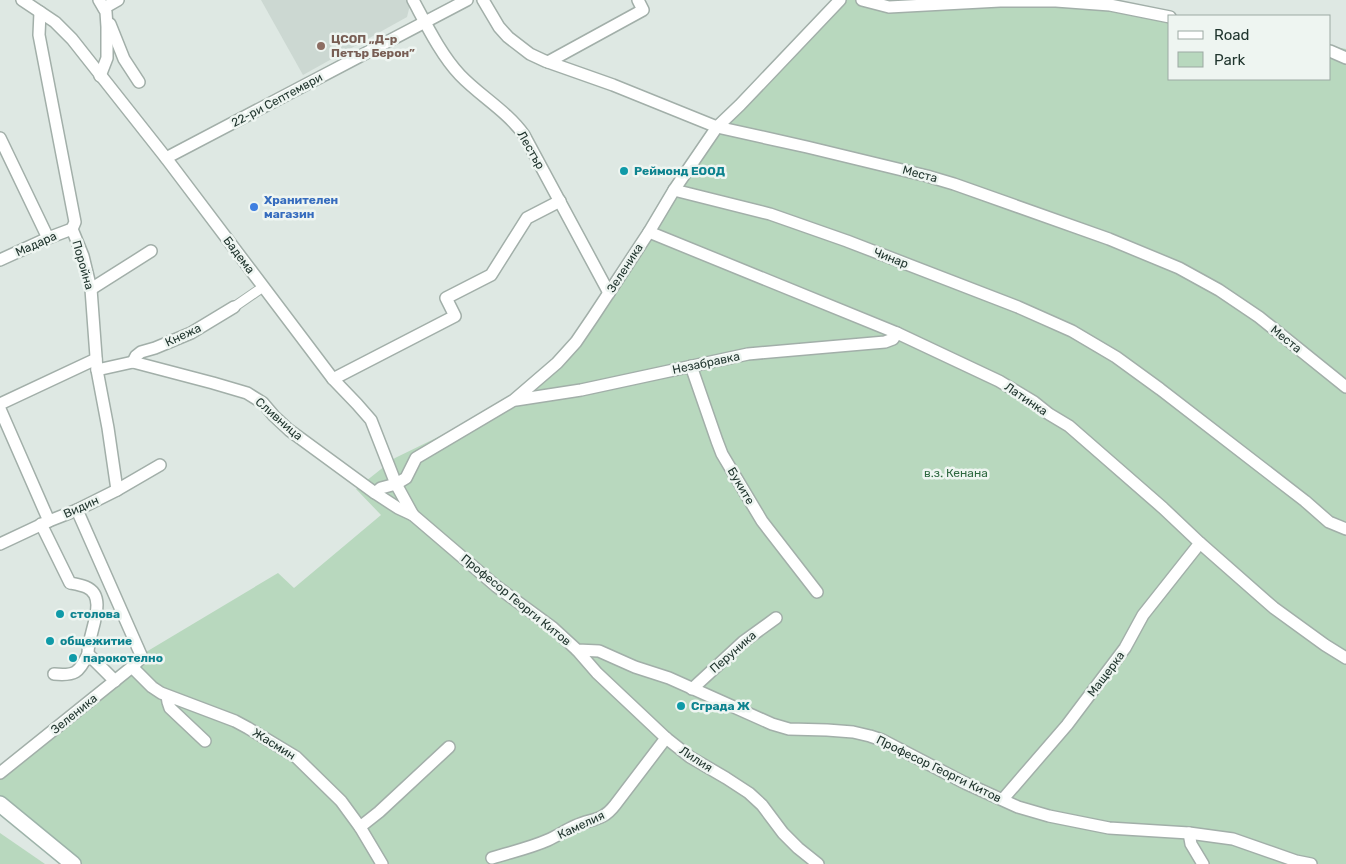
<svg xmlns="http://www.w3.org/2000/svg" width="1346" height="864" font-family="Rubik,sans-serif">
  <style>
    .built { fill: #ccd8d2 }
    .green { fill: #b8d8be }
    .lines { fill: none; stroke-linecap: round; stroke-linejoin: round }
    .pedestrian-casing { stroke: #a2afa9; stroke-width: 11 }
    .minor-casing { stroke: #a2afa9; stroke-width: 14 }
    .secondary-casing { stroke: #9eb3aa; stroke-width: 18 }
    .pedestrian { stroke: #fff; stroke-width: 9 }
    .minor { stroke: #fff; stroke-width: 11 }
    .secondary { stroke: #fff; stroke-width: 15 }
    .education-dot { fill: #8d6e63; stroke: #eef5f1; stroke-width: 2 }
    .culture-dot { fill: #0f9aa8; stroke: #eef5f1; stroke-width: 2 }
    .shop-dot { fill: #3f7fe0; stroke: #eef5f1; stroke-width: 2 }
    .labels { text-anchor: middle; stroke-width: 5; stroke-linejoin: round; paint-order: stroke }
    .education-label { font-size: 12px; font-weight: bold; fill: #785e54; stroke: #eef5f1; text-anchor: start }
    .street-label { font-size: 12px; fill: #21362f; stroke: #eef5f1 }
    .culture-label { font-size: 12px; font-weight: bold; fill: #0d838f; stroke: #eef5f1; text-anchor: start }
    .shop-label { font-size: 12px; font-weight: bold; fill: #366cbe; stroke: #eef5f1; text-anchor: start }
    .park-label { font-size: 12px; fill: #2f6941; stroke: #eef5f1 }
  </style>
  <rect width="100%" height="100%" fill="#dee8e3"/>
  <!-- built -->
  <polygon class="built" points="261,0 407,0 410,5 407,17 303,75"/>
  <!-- green -->
  <g class="green">
    <polygon points="840,0 1111,0 1170,20 1170,79 1330,79 1330,46 1346,49 1346,864 73,864 0,804 0,773 141,655 278,573 294,588 381,515 356,489 395,458 514,400 557,363 717,127"/>
    <polygon points="0,833 45,864 0,864"/>
  </g>
  <g class="lines">
    <defs>
      <polyline id="pedestrian" points="234,307 263,287"/>
      <g id="minor">
        <polyline points="22,0 55,22 72,39 166,158 333,379 357,404 371,420 396,484 413,515"/>
        <polyline points="99,0 106,12 107,27 107,58 100,76"/>
        <path d="M 413,0 C 426,24 441,55 460,75 C 480,96 507,111 524,135 L 609,293"/>
        <polyline points="483,0 499,27 508,37 530,54 545,61 613,85 717,127 807,147 927,176 954,184 1109,239 1179,268 1219,290 1259,317 1346,387"/>
        <polyline points="862,0 889,7 1000,1 1056,1 1110,5 1170,17"/>
        <polyline points="104,8 118,0"/>
        <polyline points="40,12 39,35 75,222 72,229 83,256 91,289 97,370 108,428 117,490"/>
        <polyline points="110,24 124,59 139,82"/>
        <polyline points="1330,51 1346,58"/>
        <polyline points="548,62 643,10 638,0"/>
        <polyline points="0,138 48,238"/>
        <polyline points="166,158 467,0"/>
        <polyline points="674,190 770,214 847,241 1018,307 1072,331 1116,357 1160,389 1305,501 1329,522 1346,529"/>
        <polyline points="649,232 897,333 999,381 1034,402 1049,414 1069,426 1163,508 1200,543 1274,608 1325,645 1346,658"/>
        <polyline points="0,260 48,238 72,229"/>
        <polyline points="91,289 151,251"/>
        <polyline points="133,362 136,356 141,352 155,348 191,333 234,307"/>
        <polyline points="691,366 717,441 722,454 762,521 817,592"/>
        <polyline points="97,370 133,362 213,383 247,393 263,403 274,416 289,430 375,493 398,508 413,515 496,586 553,628 577,650 599,651 635,667 669,678 772,724 789,729 827,730 853,732 870,736 882,740 965,783 1018,807 1049,816 1109,828 1189,833 1233,839 1296,861 1311,864"/>
        <polyline points="333,379 455,316 446,298 491,275 527,218 560,201"/>
        <polyline points="516,400 581,390 748,354 885,342 893,339 897,333"/>
        <polyline points="0,404 96,359"/>
        <polyline points="0,409 49,521"/>
        <polyline points="375,493 381,488 396,484 406,478 416,458 514,400 557,363 576,342 593,317 649,232 674,190 717,127 740,105 840,0"/>
        <path d="M 41,524 L 70,583 C 75,584 81,585 86,587 C 110,597 87,635 88,654 L 115,681"/>
        <polyline points="0,544 49,521 77,510 117,490 160,465"/>
        <polyline points="577,650 597,673 666,738 690,757 726,778 749,793 762,805 783,833 798,848 818,864"/>
        <polyline points="132,667 152,687 161,693 235,721 248,728 296,757 341,801 360,827 382,864"/>
        <path d="M 54,674 C 75,676 79,673 88,654"/>
        <polyline points="692,689 743,642 776,618"/>
        <polyline points="167,696 168,702 170,708 205,741"/>
        <polyline points="0,773 132,667 140,659 141,655 77,510"/>
        <polyline points="1003,799 1067,725 1125,648 1143,615 1200,543"/>
        <polyline points="360,827 379,812 449,747"/>
        <polyline points="1189,833 1191,844 1203,864"/>
        <path d="M 492,858 C 511,852 530,848 548,840 C 557,836 566,830 575,826 C 592,818 602,822 615,805 L 666,738"/>
      </g>
      <polyline id="secondary" points="0,804 73,864"/>
    </defs>
    <!-- pedestrian casing -->
    <use href="#pedestrian" class="pedestrian-casing"/>
    <!-- minor casing -->
    <use href="#minor" class="minor-casing"/>
    <!-- secondary casing -->
    <use href="#secondary" class="secondary-casing"/>
    <!-- pedestrian -->
    <use href="#pedestrian" class="pedestrian"/>
    <!-- minor -->
    <use href="#minor" class="minor"/>
    <!-- secondary -->
    <use href="#secondary" class="secondary"/>
  </g>
  <!-- markers -->
  <circle class="education-dot" cx="321" cy="46" r="5"/>
  <g class="culture-dot">
    <circle cx="624" cy="171" r="5"/>
    <circle cx="60" cy="614" r="5"/>
    <circle cx="50" cy="641" r="5"/>
    <circle cx="73" cy="658" r="5"/>
    <circle cx="681" cy="706" r="5"/>
  </g>
  <circle class="shop-dot" cx="254" cy="207" r="5"/>
  <g class="labels">
    <!-- education labels -->
    <g class="education-label">
      <text x="331" y="43">ЦСОП „Д-р<tspan x="331" dy="14">Петър Берон”</tspan></text>
    </g>
    <!-- street labels -->
    <g class="street-label">
      <text transform="translate(277 100) rotate(-28)" y="4">22-ри Септември</text>
      <text transform="translate(531 150) rotate(60)" y="4">Лестър</text>
      <text transform="translate(920 174) rotate(15)" y="4">Места</text>
      <text transform="translate(36 244) rotate(-24)" y="4">Мадара</text>
      <text transform="translate(239 255) rotate(53)" y="4">Бадема</text>
      <text transform="translate(891 258) rotate(21)" y="4">Чинар</text>
      <text transform="translate(83 265) rotate(74)" y="4">Поройна</text>
      <text transform="translate(625 268) rotate(-57)" y="4">Зеленика</text>
      <text transform="translate(183 335) rotate(-25)" y="4">Кнежа</text>
      <text transform="translate(1286 339) rotate(39)" y="4">Места</text>
      <text transform="translate(706 363) rotate(-12)" y="4">Незабравка</text>
      <text transform="translate(1026 399) rotate(34)" y="4">Латинка</text>
      <text transform="translate(279 419) rotate(41)" y="4">Сливница</text>
      <text transform="translate(741 486) rotate(60)" y="4">Буките</text>
      <text transform="translate(81 507) rotate(-24)" y="4">Видин</text>
      <text transform="translate(516 600) rotate(39)" y="4">Професор Георги Китов</text>
      <text transform="translate(733 652) rotate(-41)" y="4">Перуника</text>
      <text transform="translate(1106 674) rotate(-53)" y="4">Мащерка</text>
      <text transform="translate(74 714) rotate(-39)" y="4">Зеленика</text>
      <text transform="translate(274 744) rotate(32)" y="4">Жасмин</text>
      <text transform="translate(696 759) rotate(33)" y="4">Лилия</text>
      <text transform="translate(939 769) rotate(26)" y="4">Професор Георги Китов</text>
      <text transform="translate(581 825) rotate(-25)" y="4">Камелия</text>
    </g>
    <!-- culture labels -->
    <g class="culture-label">
      <text x="634" y="175">Реймонд ЕООД</text>
      <text x="70" y="618">столова</text>
      <text x="60" y="645">общежитие</text>
      <text x="83" y="662">парокотелно</text>
      <text x="691" y="710">Сграда Ж</text>
    </g>
    <!-- shop labels -->
    <g class="shop-label">
      <text x="264" y="204">Хранителен<tspan x="264" dy="14">магазин</tspan></text>
    </g>
    <!-- park labels -->
    <g class="park-label">
      <text x="956" y="477">в.з. Кенана</text>
    </g>
  </g>
  <!-- legend -->
  <rect x="1168" y="15" width="162" height="65" fill="#eef5f1" stroke="#9ca9a3"/>
  <rect x="1178" y="31" width="25" height="8" fill="#ffffff" stroke="#9ca9a3"/>
  <text x="1214" y="40" font-size="15" fill="#21362f">Road</text>
  <rect x="1178" y="52" width="25" height="15" fill="#b8d8be" stroke="#9ca9a3"/>
  <text x="1214" y="65" font-size="15" fill="#21362f">Park</text>
</svg>
